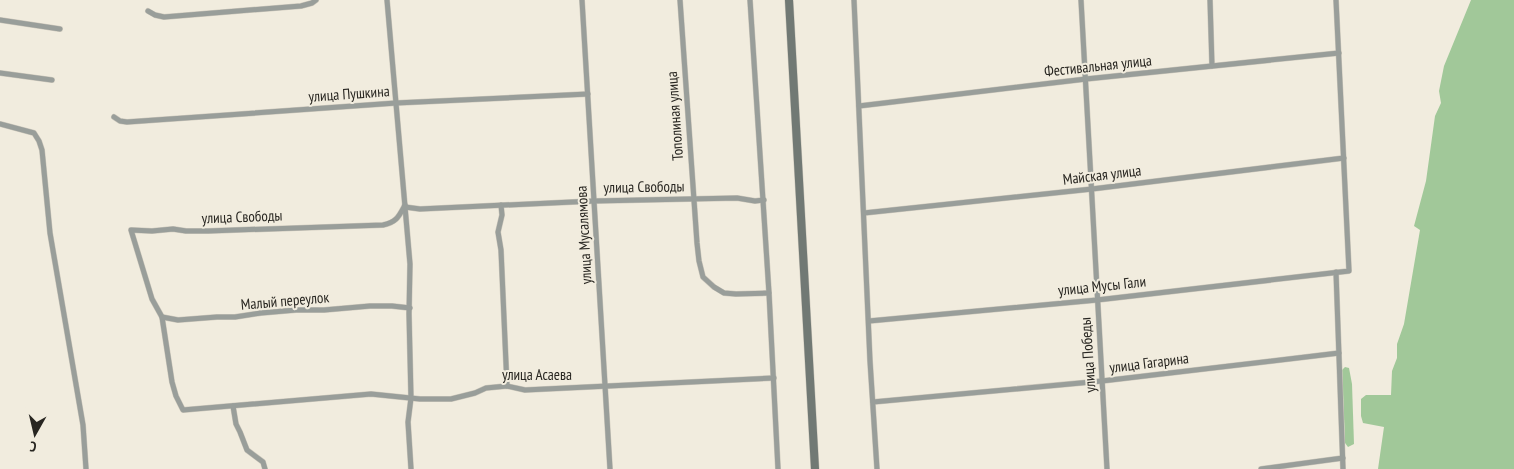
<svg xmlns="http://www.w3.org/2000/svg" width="1514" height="469" font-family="'PT Sans Narrow',sans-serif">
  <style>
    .green { fill: #a1c899 }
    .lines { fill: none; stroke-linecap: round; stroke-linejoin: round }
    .street-casing { stroke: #cdc8bc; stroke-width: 6 }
    .secondary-casing { stroke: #cdc8bc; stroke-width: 9 }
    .street { stroke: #999e9a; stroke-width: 5 }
    .secondary { stroke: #717974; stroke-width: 8 }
    .labels { text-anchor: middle; stroke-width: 4; stroke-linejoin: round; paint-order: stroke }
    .street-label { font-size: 15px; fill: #282621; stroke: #f1ecde }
  </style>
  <rect width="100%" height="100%" fill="#f1ecde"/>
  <!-- green -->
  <g class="green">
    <polygon points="1471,0 1514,0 1514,469 1378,469 1384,427 1363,423 1361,416 1361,399 1366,395 1391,395 1392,371 1397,358 1397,344 1404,324 1420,230 1414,226 1426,181 1435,116 1441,103 1439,91 1444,66"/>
    <polygon points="1345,367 1349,368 1352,384 1354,444 1348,447 1345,443 1342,370"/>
  </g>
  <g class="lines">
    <defs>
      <g id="street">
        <polyline points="387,0 410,264 409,314 411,398 408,422 411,469"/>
        <polyline points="582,0 610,469"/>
        <polyline points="680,0 697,243 699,261 703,277 714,287 724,293 736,294 769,293"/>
        <polyline points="750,0 769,293 778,469"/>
        <polyline points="854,0 870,361 877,469"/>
        <polyline points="1081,0 1107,469"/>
        <polyline points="1210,0 1212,66"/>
        <polyline points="148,11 155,15 164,17 301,6 312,3 316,0"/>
        <polyline points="0,20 60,29"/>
        <polyline points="0,73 52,80"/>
        <polyline points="859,106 1086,79 1339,53"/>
        <polyline points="114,117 120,121 127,122 396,103 588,94"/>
        <polyline points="0,124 34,133 39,141 42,150 50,233 83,425 86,469"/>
        <path d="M 405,205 C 399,216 397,222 383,225 L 208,231 L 186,231 L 173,229 L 152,231 L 131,230 L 152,299 L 162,317 L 172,382 L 176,396 L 183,410 L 371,394 L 420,399 L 451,399 L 475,393 L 486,388 L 507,386 L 525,390 L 774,378"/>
        <polyline points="501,205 502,215 498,232 501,250 507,386"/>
        <polyline points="405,207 420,209 594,201 737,198 755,201 764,200"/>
        <polyline points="864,213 1092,189 1344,158"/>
        <polyline points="1336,272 1343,469"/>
        <polyline points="162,317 178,320 217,317 235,317 261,313 296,310 324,310 370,306 392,306 410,308"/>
        <polyline points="869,321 1097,300 1349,271 1336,0"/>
        <polyline points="873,402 1102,381 1339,353"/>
        <polyline points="233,406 236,424 240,432 247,450 263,462 265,469"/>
        <polyline points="1261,469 1343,458"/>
      </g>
      <polyline id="secondary" points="789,0 815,469"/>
    </defs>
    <!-- street casing -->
    <use href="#street" class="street-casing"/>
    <!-- secondary casing -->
    <use href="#secondary" class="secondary-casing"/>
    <!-- street -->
    <use href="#street" class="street"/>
    <!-- secondary -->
    <use href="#secondary" class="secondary"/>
  </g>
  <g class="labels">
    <!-- street labels -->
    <g class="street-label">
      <text transform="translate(1098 66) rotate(-6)" y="5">Фестивальная улица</text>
      <text transform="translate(349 94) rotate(-4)" y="5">улица Пушкина</text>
      <text transform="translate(675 116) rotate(-94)" y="5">Тополиная улица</text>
      <text transform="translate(1102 175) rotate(-7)" y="5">Майская улица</text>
      <text transform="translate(644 187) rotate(-1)" y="5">улица Свободы</text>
      <text transform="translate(242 217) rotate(-2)" y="5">улица Свободы</text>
      <text transform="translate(584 235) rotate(-93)" y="5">улица Мусалямова</text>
      <text transform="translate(1102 286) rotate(-6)" y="5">улица Мусы Гали</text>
      <text transform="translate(285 301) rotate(-5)" y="5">Малый переулок</text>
      <text transform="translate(1088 355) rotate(-94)" y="5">улица Победы</text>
      <text transform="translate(1149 363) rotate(-7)" y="5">улица Гагарина</text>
      <text x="537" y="380">улица Асаева</text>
    </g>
  </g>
  <!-- north arrow -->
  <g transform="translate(35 434) rotate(188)" stroke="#f1ecde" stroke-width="4" paint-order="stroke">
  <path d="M0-4L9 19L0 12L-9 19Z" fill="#282621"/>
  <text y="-8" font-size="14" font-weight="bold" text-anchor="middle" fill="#282621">С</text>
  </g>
</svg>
